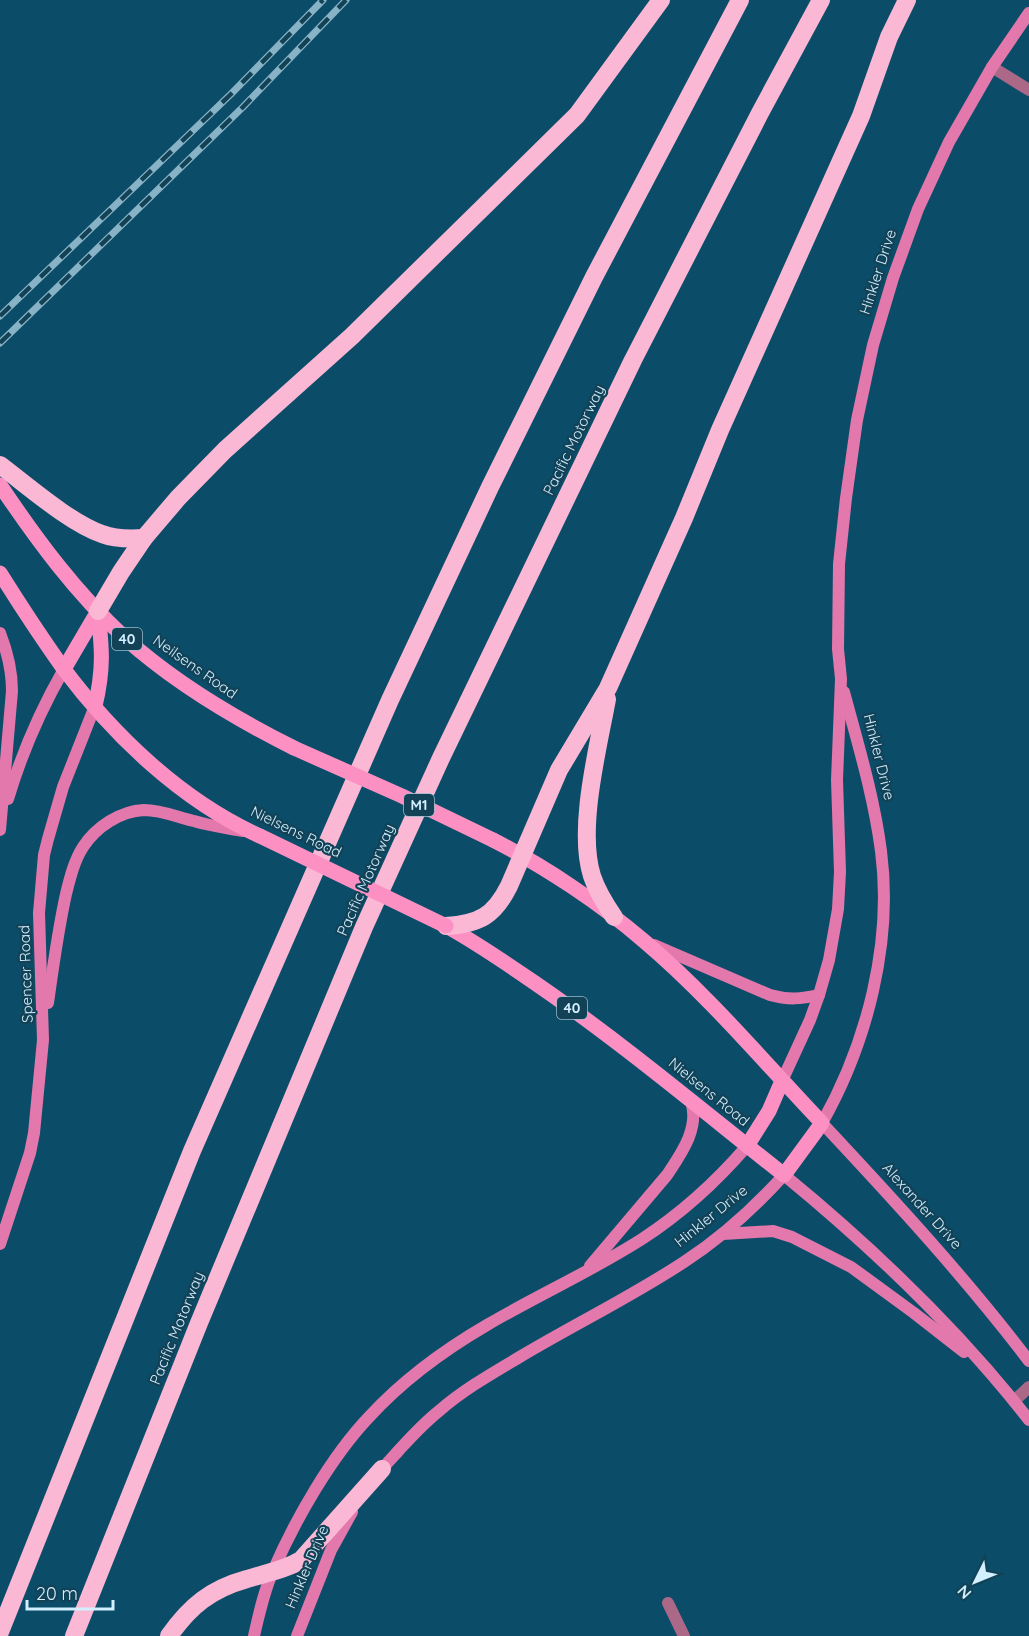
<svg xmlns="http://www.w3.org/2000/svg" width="1029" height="1636" font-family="Quicksand,sans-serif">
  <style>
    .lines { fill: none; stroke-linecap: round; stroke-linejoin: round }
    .street { stroke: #ac6887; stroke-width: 12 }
    .secondary { stroke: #e278ab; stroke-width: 12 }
    .primary { stroke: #fd90c3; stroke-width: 15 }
    .highway { stroke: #fbb8d5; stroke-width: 18 }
    .rail-casing { stroke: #88b3c6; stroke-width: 7 }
    .rail { stroke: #134156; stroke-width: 4.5; stroke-dasharray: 14; stroke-linecap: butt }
    .primary-bridge { stroke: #fd90c3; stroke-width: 15 }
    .labels { text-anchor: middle; stroke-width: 4.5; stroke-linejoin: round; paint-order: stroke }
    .shield { fill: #134156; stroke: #98bbcc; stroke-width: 1.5 }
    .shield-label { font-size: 14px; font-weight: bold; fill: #d1effe }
    .street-label { font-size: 15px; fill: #d1effe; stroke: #134156 }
  </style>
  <rect width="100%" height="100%" fill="#0b4d68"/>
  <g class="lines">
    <!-- street -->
    <g class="street">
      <polyline points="992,67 1029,90"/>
      <polyline points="1014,1401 1029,1387"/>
      <polyline points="668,1603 684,1636"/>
    </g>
    <!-- secondary -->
    <g class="secondary">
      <path d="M 0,633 C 7,651 12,671 12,691 L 0,830"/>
      <path d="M 844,692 C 858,744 874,797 881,851 C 893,943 867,1043 822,1123 C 894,1200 965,1277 1029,1361"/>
      <path d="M 8,799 C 22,752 40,711 64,669"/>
      <path d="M 654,945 L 770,995 C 788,1000 801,999 819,995"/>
      <path d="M 48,1003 C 53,967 58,930 66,894 C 70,878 74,861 83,847 C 96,827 120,811 144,810 C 161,810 177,817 194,821 C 210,826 227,828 243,831"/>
      <polyline points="782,1081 810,1020 819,995 829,960 838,909 840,872 837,780 841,679 838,649 839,564 846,498 857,420 873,345 893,278 918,209 949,142 992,67 1029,13"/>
      <polyline points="723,1234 773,1231 792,1237 851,1267 914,1313 964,1352"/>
      <polyline points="0,1244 30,1153 34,1133 43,1040 39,913 44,855 48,839 63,787 95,706"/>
      <path d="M 590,1266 L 667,1175 C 681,1154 700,1128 691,1101"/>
      <path d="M 379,1473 C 385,1465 393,1457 400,1449 C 412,1436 425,1422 439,1411 C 463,1390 491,1374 518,1358 C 573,1325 631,1297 684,1262 C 721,1238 754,1208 784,1175 C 873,1248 958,1329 1029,1420"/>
      <path d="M 254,1636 C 259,1614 264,1591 273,1571 C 295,1520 331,1457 369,1417 C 403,1380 444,1350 487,1325 C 538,1295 592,1271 642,1239 C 682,1213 716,1182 747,1146"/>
      <polyline points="297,1636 331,1550 352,1512"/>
    </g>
    <!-- primary -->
    <g class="primary">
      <path d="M 0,485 C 37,540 76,593 125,638 C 175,683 234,718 294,748"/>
      <path d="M 0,573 C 20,605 41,637 63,668 C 114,736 182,801 260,836"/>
      <polyline points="64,669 98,611"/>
      <path d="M 95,706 C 104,669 102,648 98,611"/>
      <path d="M 446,926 C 477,943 506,963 535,983 C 621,1042 702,1110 784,1175 L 822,1123 C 764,1062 709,996 644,941 C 601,904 544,866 493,840"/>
      <polyline points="747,1146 769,1111 782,1081"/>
    </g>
    <!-- highway -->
    <g class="highway">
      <path d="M 0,465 C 28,486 70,523 102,534 C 115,539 130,539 144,538"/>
      <polyline points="98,611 121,572 144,538 178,498 225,450 352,336 577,115 661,0"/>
      <path d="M 607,699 C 598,748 577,829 592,876 C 597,891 605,904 614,917"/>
      <path d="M 446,926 C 479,924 494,916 509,886 L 559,770 L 608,688 L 684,518 L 720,430 L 861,116 L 889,37 L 907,0"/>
      <polyline points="0,1632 192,1151 390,700 490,487 594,277 740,0"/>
      <polyline points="74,1636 199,1323 364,927 441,758 633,360 760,113 821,0"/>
      <path d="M 169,1636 C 190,1606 211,1589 247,1579 C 266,1573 285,1570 301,1560 L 382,1469"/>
    </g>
    <defs>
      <g id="rail">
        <polyline points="0,316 231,94 323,0"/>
        <polyline points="0,343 243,107 346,0"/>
      </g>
    </defs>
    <!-- rail casing -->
    <use href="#rail" class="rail-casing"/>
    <!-- rail -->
    <use href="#rail" class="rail"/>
    <!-- primary-bridge -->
    <g class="primary-bridge">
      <polyline points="294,748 402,796 493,840"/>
      <polyline points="260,836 446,926"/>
    </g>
  </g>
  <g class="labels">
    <!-- shield labels -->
    <g class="shield">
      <rect x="112" y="628" width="30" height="22" rx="4.5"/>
      <rect x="404" y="794" width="30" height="22" rx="4.5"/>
      <rect x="557" y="997" width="30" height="22" rx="4.5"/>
    </g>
    <g class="shield-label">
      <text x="127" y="644">40</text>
      <text x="419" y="810">M1</text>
      <text x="572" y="1013">40</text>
    </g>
    <!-- street labels -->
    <g class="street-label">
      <text transform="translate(878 272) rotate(-72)" y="5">Hinkler Drive</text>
      <text transform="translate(574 440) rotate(-64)" y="5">Pacific Motorway</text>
      <text transform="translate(195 667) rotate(35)" y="5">Neilsens Road</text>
      <text transform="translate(879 757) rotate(76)" y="5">Hinkler Drive</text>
      <text transform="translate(296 832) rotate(26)" y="5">Nielsens Road</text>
      <text transform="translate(366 880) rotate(-66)" y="5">Pacific Motorway</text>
      <text transform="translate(26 974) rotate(-92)" y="5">Spencer Road</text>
      <text transform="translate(709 1092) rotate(39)" y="5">Nielsens Road</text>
      <text transform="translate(922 1206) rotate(48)" y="5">Alexander Drive</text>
      <text transform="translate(711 1216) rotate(-39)" y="5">Hinkler Drive</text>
      <text transform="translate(177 1328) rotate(-68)" y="5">Pacific Motorway</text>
      <text transform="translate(307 1567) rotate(-67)" y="5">Hinkler Drive</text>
    </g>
  </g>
  <!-- north arrow -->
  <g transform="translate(975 1582) rotate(227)" stroke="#134156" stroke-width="4.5" paint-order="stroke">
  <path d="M0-4.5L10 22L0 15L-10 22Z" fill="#d1effe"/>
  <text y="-9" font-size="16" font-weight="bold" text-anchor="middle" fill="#d1effe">N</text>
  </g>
  <!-- scale -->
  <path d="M27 1600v9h86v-9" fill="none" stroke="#d1effe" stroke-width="3"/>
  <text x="36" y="1600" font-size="18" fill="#d1effe" stroke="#134156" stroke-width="4.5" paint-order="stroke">20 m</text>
</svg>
